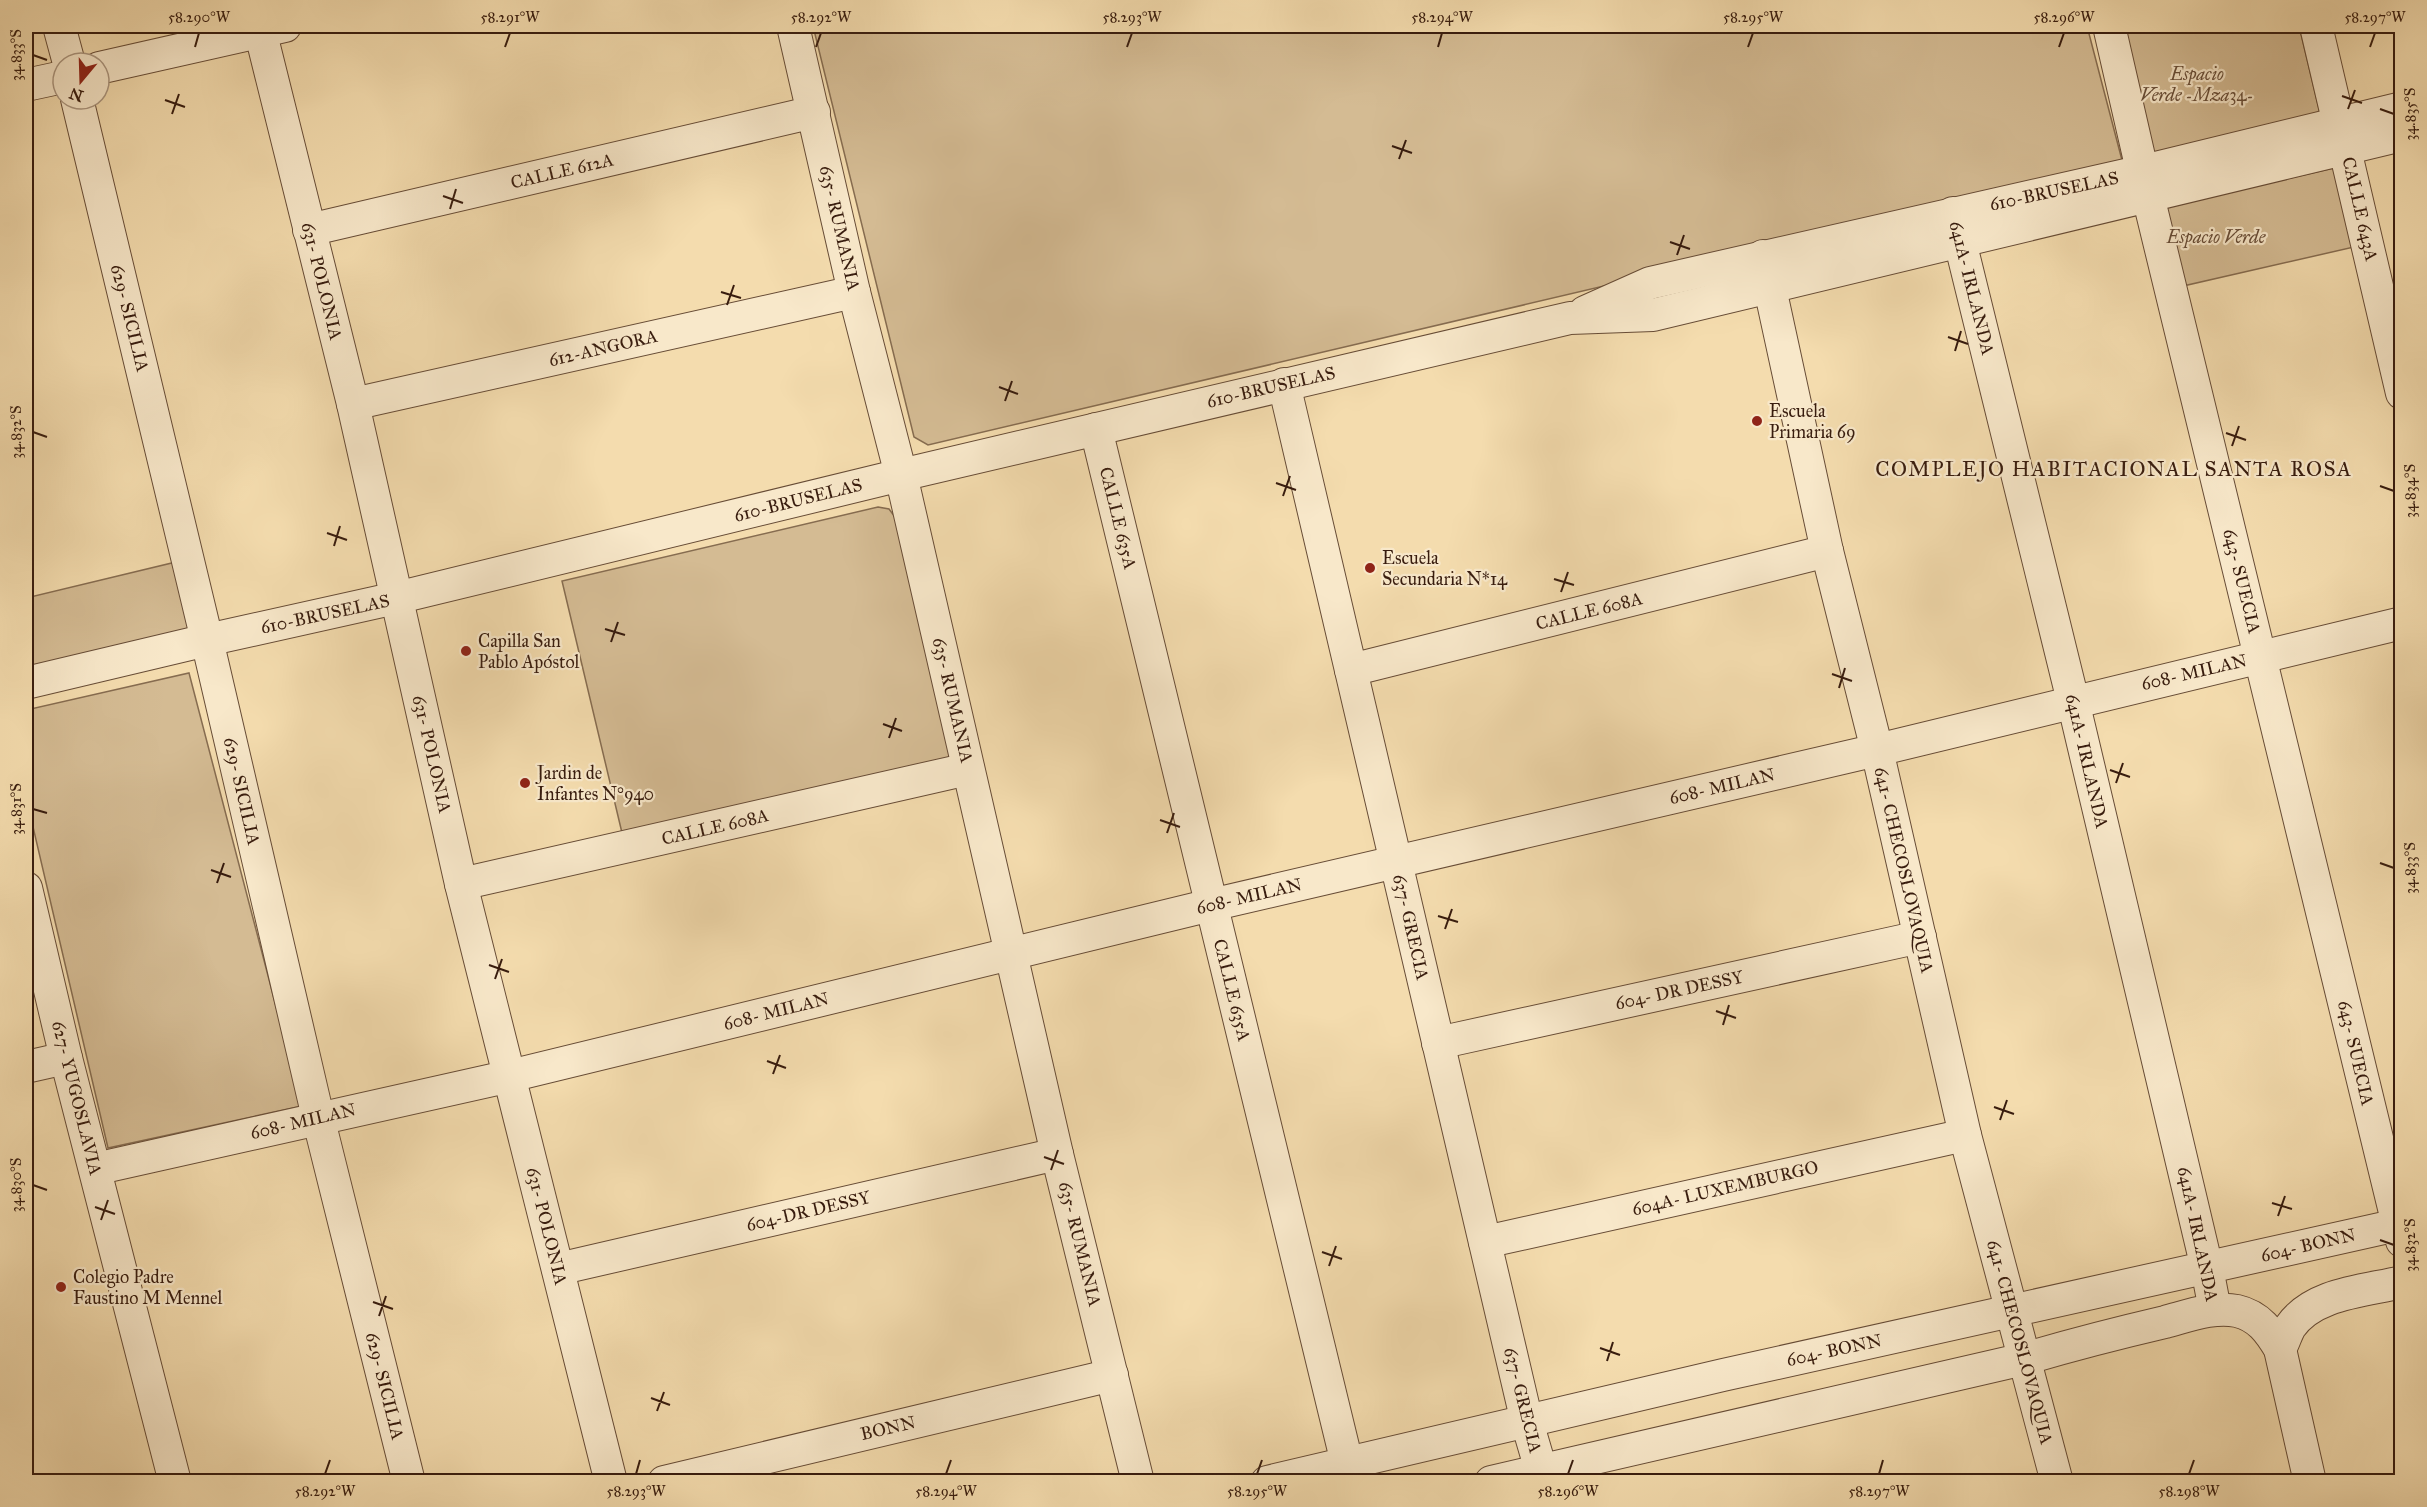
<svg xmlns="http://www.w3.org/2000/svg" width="2427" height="1507" font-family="'IM FELL Great Primer',serif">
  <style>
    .green { fill: #d4bb93; stroke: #866c50; stroke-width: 1.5 }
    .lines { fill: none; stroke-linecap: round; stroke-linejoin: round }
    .minor-casing { stroke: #674c36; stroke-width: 34 }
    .minor { stroke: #f8e8ca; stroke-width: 32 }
    .ticks { fill: none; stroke: #381c0e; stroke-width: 2 }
    .poi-dot { fill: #8f2418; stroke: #f8e8ca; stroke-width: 2 }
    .labels { text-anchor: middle; stroke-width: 4.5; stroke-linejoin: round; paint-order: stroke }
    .park-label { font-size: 18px; font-style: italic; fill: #674c36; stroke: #f8e8ca }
    .street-label { font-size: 18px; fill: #381c0e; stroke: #f8e8ca }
    .poi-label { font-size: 18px; fill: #381c0e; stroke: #f8e8ca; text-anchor: start }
    .quarter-label { font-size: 21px; letter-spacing: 1.5px; fill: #381c0e; stroke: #f8e8ca }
    .neatline { fill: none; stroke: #381c0e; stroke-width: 2 }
    .ticks-label { font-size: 15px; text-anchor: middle; fill: #381c0e }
  </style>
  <rect width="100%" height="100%" fill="#f4dcae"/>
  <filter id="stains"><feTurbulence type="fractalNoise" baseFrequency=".00333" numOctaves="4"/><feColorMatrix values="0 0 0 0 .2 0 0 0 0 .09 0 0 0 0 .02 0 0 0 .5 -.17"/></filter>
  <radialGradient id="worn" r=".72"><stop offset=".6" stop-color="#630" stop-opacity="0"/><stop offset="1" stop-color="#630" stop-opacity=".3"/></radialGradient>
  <!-- green -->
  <g class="green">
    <polygon points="813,26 2087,26 2123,164 928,445 914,437"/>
    <polygon points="2124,26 2299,26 2320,113 2153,154"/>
    <polygon points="2334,168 2354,247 2183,286 2163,207"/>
    <polygon points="878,507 889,509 898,521 952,758 623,837 562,581"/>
    <polygon points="176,562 191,635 26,676 26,598"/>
    <polygon points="189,673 302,1106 108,1148 26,797 26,710"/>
  </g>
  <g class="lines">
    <defs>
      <g id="minor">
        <polyline points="59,26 69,63"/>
        <polyline points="259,26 353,404 461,884 611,1482"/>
        <polyline points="793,26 854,292 901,475 1057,1154 1138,1482"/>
        <polyline points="2109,26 2148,196 2402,1241"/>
        <polyline points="2316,26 2402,393"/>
        <polyline points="99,68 285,26"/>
        <polyline points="26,85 63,77"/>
        <polyline points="77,99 207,640 318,1117 409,1482"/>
        <polyline points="1953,213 2073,701 2207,1268 2215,1310"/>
        <polyline points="309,230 814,112"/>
        <polyline points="1763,256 1827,551 1877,750 1965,1135 2057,1482"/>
        <polyline points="1585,312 1650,283 2143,171 2402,108"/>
        <polyline points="1284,384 1527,1422 1541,1470"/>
        <polyline points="353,404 854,292"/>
        <polyline points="1096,429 1347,1463 1353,1482"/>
        <polyline points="1351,670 1827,551"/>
        <polyline points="26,683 207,640 396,598 901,475 1570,318 1653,315 2402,135"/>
        <polyline points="461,884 968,769"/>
        <polyline points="26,888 66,1058 175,1482"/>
        <polyline points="1438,1043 1920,937"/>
        <polyline points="26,1067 66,1058"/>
        <polyline points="95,1169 510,1076 1211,905 1877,750 2402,623"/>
        <polyline points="1485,1242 1965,1135"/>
        <polyline points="558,1269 1057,1154"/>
        <path d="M 2280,1349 C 2284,1342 2286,1334 2290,1327 C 2313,1293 2365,1291 2402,1282"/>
        <polyline points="664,1482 1112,1375"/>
        <polyline points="1267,1482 1723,1375 2402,1224"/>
        <path d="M 1491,1482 L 2024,1359 C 2071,1345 2118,1333 2165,1322 C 2188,1316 2214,1306 2237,1311 C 2259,1316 2270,1332 2280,1349 L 2310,1482"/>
      </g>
    </defs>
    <!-- minor casing -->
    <use href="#minor" class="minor-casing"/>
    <!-- minor -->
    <use href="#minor" class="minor"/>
  </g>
  <!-- ticks -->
  <path class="ticks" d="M 195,47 L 199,33M 505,47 L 510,33M 816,47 L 821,33M 1127,47 L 1132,33M 1438,47 L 1442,33M 1748,47 L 1753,33M 2059,47 L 2064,33M 2370,47 L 2375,33M 33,55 L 47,60M 2342,96 L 2362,103M 165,100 L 185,107M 2348,109 L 2355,90M 2380,109 L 2394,114M 172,114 L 179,94M 1392,146 L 1412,153M 1399,159 L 1406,140M 443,196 L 463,203M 450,209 L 456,189M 1670,242 L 1690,249M 1677,255 L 1684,235M 721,292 L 741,298M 727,305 L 734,285M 1948,337 L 1968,344M 1955,351 L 1961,331M 999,387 L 1018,394M 1005,401 L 1012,381M 33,432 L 47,437M 2226,433 L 2246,440M 2232,446 L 2239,426M 1276,483 L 1296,490M 2380,486 L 2394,491M 1283,496 L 1290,476M 327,533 L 347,540M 334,546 L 340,526M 1554,579 L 1574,585M 1561,592 L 1568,572M 605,629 L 625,635M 611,642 L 618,622M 1832,674 L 1852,681M 1839,688 L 1845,668M 883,724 L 902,731M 889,738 L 896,718M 2110,770 L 2130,777M 2116,783 L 2123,763M 33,809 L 47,813M 1160,820 L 1180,827M 1167,833 L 1174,813M 2380,863 L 2394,868M 211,870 L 231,877M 217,883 L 224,863M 1438,916 L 1458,922M 1445,929 L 1452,909M 489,965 L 509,972M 495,979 L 502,959M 1716,1011 L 1736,1018M 1723,1025 L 1729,1005M 767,1061 L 786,1068M 773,1074 L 780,1055M 1994,1107 L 2014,1114M 2000,1120 L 2007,1100M 1044,1157 L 1064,1164M 1051,1170 L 1058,1150M 33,1185 L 47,1190M 2272,1203 L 2292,1209M 95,1207 L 115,1214M 2278,1216 L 2285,1196M 101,1220 L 108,1200M 2380,1240 L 2394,1245M 1322,1252 L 1342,1259M 1329,1266 L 1336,1246M 373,1302 L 393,1309M 379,1316 L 386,1296M 1600,1348 L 1620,1355M 1607,1361 L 1613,1342M 651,1398 L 670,1405M 657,1411 L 664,1392M 325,1474 L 330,1460M 636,1474 L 640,1460M 946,1474 L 951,1460M 1257,1474 L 1262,1460M 1568,1474 L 1573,1460M 1879,1474 L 1883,1460M 2189,1474 L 2194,1460"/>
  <!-- markers -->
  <g class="poi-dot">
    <circle cx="1757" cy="421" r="6"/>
    <circle cx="1370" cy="568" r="6"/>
    <circle cx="466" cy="651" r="6"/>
    <circle cx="525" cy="783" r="6"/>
    <circle cx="61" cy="1287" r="6"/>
  </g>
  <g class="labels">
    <!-- park labels -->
    <g class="park-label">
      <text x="2197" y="80">Espacio<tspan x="2197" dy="21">Verde -Mza34-</tspan></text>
      <text x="2216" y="243">Espacio Verde</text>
    </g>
    <!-- street labels -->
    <g class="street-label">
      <text transform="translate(562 171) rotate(-13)" y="6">CALLE 612A</text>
      <text transform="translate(2054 191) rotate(-12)" y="6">610-BRUSELAS</text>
      <text transform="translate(2360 209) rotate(77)" y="6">CALLE 643A</text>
      <text transform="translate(840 228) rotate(77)" y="6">635- RUMANIA</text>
      <text transform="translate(322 281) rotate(76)" y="6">631- POLONIA</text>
      <text transform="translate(1972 288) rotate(76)" y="6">641A- IRLANDA</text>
      <text transform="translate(130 318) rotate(76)" y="6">629- SICILIA</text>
      <text transform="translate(603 348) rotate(-13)" y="6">612-ANGORA</text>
      <text transform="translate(1271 387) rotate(-13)" y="6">610-BRUSELAS</text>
      <text transform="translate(798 500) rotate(-14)" y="6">610-BRUSELAS</text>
      <text transform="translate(1118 518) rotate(76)" y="6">CALLE 635A</text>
      <text transform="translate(2242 581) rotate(76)" y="6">643- SUECIA</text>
      <text transform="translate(1589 611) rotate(-14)" y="6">CALLE 608A</text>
      <text transform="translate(325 614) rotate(-12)" y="6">610-BRUSELAS</text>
      <text transform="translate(2194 672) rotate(-13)" y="6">608- MILAN</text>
      <text transform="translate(953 700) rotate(77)" y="6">635- RUMANIA</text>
      <text transform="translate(432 754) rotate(77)" y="6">631- POLONIA</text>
      <text transform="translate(2087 761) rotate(77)" y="6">641A- IRLANDA</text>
      <text transform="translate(1722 786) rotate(-13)" y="6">608- MILAN</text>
      <text transform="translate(242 791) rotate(77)" y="6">629- SICILIA</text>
      <text transform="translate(715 827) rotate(-13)" y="6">CALLE 608A</text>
      <text transform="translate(1904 870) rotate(77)" y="6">641- CHECOSLOVAQUIA</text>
      <text transform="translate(1249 896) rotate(-13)" y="6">608- MILAN</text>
      <text transform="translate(1411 927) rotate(77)" y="6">637- GRECIA</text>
      <text transform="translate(1232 990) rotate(76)" y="6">CALLE 635A</text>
      <text transform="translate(1679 990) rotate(-12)" y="6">604- DR DESSY</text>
      <text transform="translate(776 1011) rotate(-14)" y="6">608- MILAN</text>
      <text transform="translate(2356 1053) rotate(77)" y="6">643- SUECIA</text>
      <text transform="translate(77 1098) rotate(76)" y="6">627- YUGOSLAVIA</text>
      <text transform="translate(303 1121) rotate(-13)" y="6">608- MILAN</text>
      <text transform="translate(1725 1188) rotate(-13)" y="6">604A- LUXEMBURGO</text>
      <text transform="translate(808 1211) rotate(-13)" y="6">604-DR DESSY</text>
      <text transform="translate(547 1226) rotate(76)" y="6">631- POLONIA</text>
      <text transform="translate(2198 1234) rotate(78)" y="6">641A- IRLANDA</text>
      <text transform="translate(1080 1244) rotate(76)" y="6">635- RUMANIA</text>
      <text transform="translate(2308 1245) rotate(-13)" y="6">604- BONN</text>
      <text transform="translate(2020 1342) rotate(75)" y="6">641- CHECOSLOVAQUIA</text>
      <text transform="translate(1834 1350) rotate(-12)" y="6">604- BONN</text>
      <text transform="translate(385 1386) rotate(76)" y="6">629- SICILIA</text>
      <text transform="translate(1523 1400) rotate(76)" y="6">637- GRECIA</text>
      <text transform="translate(888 1428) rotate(-13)" y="6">BONN</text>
    </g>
    <!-- poi labels -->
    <g class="poi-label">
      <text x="1769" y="417">Escuela<tspan x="1769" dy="21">Primaria 69</tspan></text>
      <text x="1382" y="564">Escuela<tspan x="1382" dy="21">Secundaria N*14</tspan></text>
      <text x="478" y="647">Capilla San<tspan x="478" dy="21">Pablo Apóstol</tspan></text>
      <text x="537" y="779">Jardin de<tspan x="537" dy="21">Infantes N°940</tspan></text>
      <text x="73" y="1283">Colegio Padre<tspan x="73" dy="21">Faustino M Mennel</tspan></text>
    </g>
    <!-- quarter labels -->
    <g class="quarter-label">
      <text x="2114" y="476">COMPLEJO HABITACIONAL SANTA ROSA</text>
    </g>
  </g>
  <!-- margin -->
  <rect width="2427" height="1507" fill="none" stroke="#f4dcae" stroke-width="66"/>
  <!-- north arrow -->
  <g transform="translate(81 81) rotate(199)"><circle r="28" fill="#f8e8ca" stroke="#ab967f" stroke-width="1.5"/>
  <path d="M0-4.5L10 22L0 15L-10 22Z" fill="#8f2418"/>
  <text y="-9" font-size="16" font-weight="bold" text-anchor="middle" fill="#381c0e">N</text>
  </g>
  <rect x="33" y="33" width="2361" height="1441" class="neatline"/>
  <g class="ticks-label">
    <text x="199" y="22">58.290°W</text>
    <text x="510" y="22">58.291°W</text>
    <text x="821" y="22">58.292°W</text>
    <text x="1132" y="22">58.293°W</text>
    <text x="1442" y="22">58.294°W</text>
    <text x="1753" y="22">58.295°W</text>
    <text x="2064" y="22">58.296°W</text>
    <text x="2375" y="22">58.297°W</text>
    <text transform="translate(16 55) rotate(-90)" y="5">34.833°S</text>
    <text transform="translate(2410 114) rotate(-90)" y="5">34.835°S</text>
    <text transform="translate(16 432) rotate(-90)" y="5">34.832°S</text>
    <text transform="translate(2410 491) rotate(-90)" y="5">34.834°S</text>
    <text transform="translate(16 809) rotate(-90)" y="5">34.831°S</text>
    <text transform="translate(2410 868) rotate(-90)" y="5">34.833°S</text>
    <text transform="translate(16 1185) rotate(-90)" y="5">34.830°S</text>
    <text transform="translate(2410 1245) rotate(-90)" y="5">34.832°S</text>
    <text x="325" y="1496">58.292°W</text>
    <text x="636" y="1496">58.293°W</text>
    <text x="946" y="1496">58.294°W</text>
    <text x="1257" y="1496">58.295°W</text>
    <text x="1568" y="1496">58.296°W</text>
    <text x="1879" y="1496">58.297°W</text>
    <text x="2189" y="1496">58.298°W</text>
  </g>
  <rect width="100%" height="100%" filter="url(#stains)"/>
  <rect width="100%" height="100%" fill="url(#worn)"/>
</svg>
